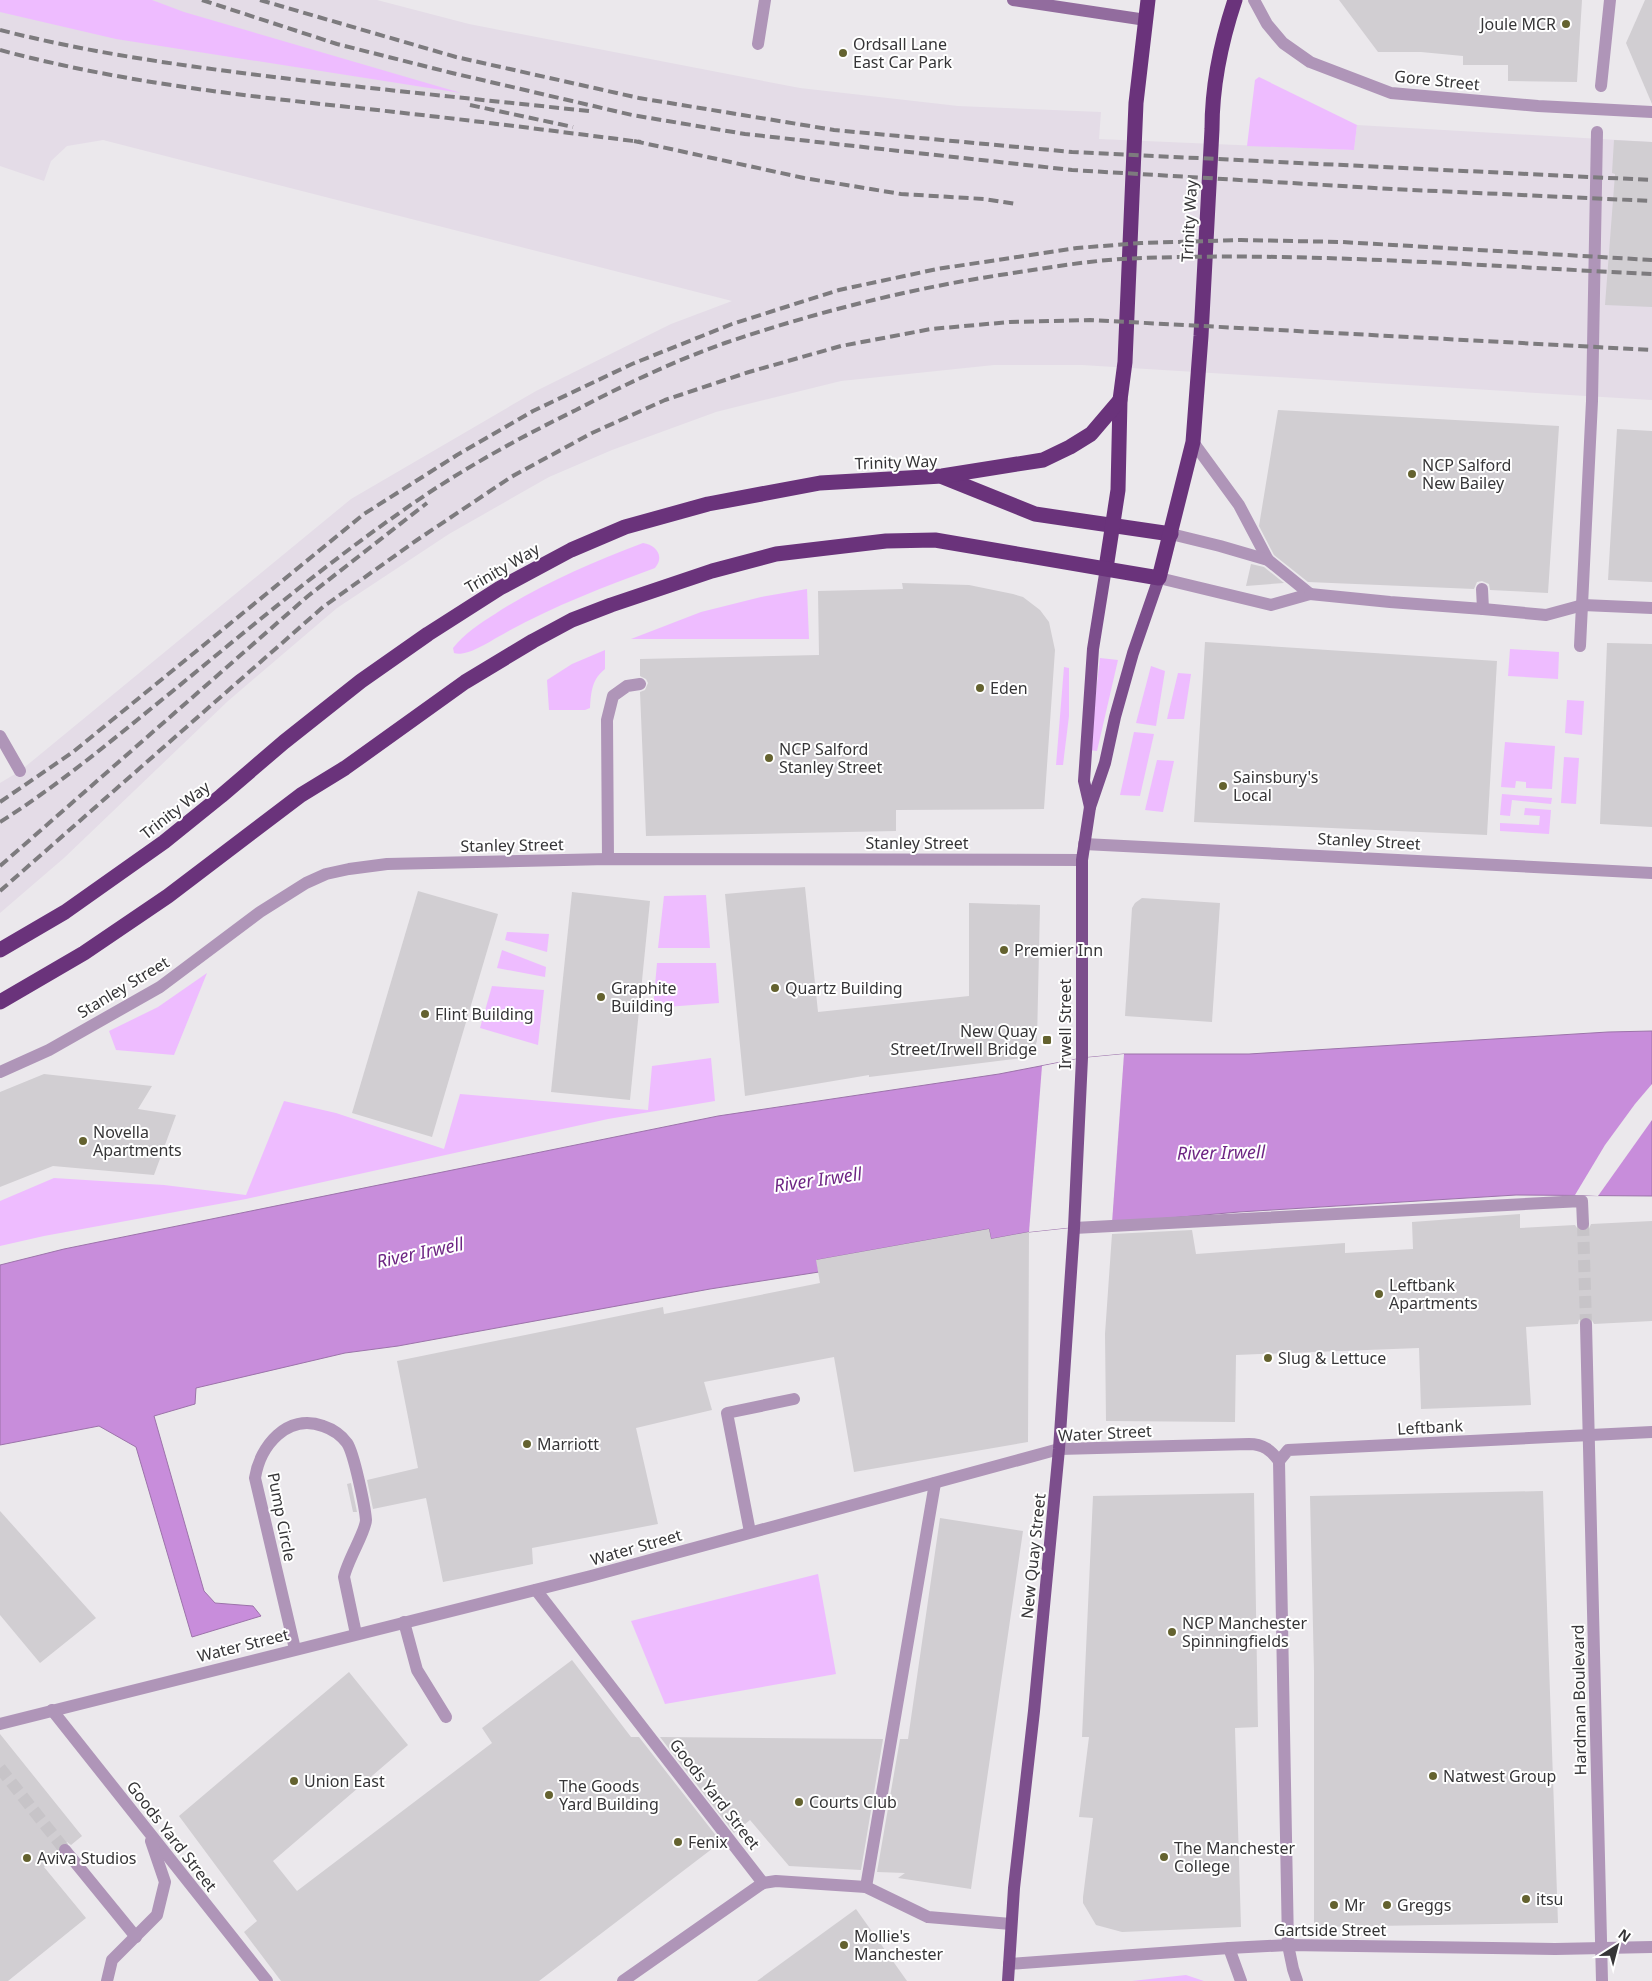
<svg xmlns="http://www.w3.org/2000/svg" width="1652" height="1981" font-family="'Noto Sans',sans-serif">
  <style>
    .built { fill: #e4dce7 }
    .green { fill: #eebcff }
    .water { fill: #c88ddb; stroke: #9c73aa }
    .pier { fill: #ebe8ec }
    .building { fill: #d1ced2 }
    .lines { fill: none; stroke-linecap: round; stroke-linejoin: round }
    .street-tunnel { stroke: #c7c4c8; stroke-width: 12; stroke-dasharray: 12 6; stroke-linecap: butt }
    .lane { stroke: #af95b8; stroke-width: 12 }
    .street { stroke: #af95b8; stroke-width: 12 }
    .secondary { stroke: #926c9e; stroke-width: 12 }
    .primary { stroke: #7c4e8c; stroke-width: 12 }
    .highway { stroke: #6a337b; stroke-width: 15 }
    .rail { stroke: #7d7b7e; stroke-width: 4; stroke-dasharray: 10 5; stroke-linecap: butt }
    .poi-dot { fill: #64622f; stroke: #fff; stroke-width: 2 }
    .labels { text-anchor: middle; stroke-width: 4; stroke-linejoin: round; paint-order: stroke }
    .poi-label { font-size: 16px; fill: #363537; stroke: #fff; text-anchor: start }
    .street-label { font-size: 16px; fill: #363537; stroke: #fff }
    .water-label { font-size: 18px; font-style: italic; fill: #6e2684; stroke: #fff }
  </style>
  <rect width="100%" height="100%" fill="#ebe8ec"/>
  <!-- built -->
  <polygon class="built" points="0,0 377,0 469,24 800,88 958,106 1101,112 1099,139 1354,150 1357,125 1652,142 1652,400 1082,365 994,365 841,381 716,412 612,450 549,477 449,534 337,608 228,701 64,858 0,913 0,783 20,771 351,499 536,391 671,324 732,301 103,140 67,146 51,161 44,181 0,166"/>
  <!-- green -->
  <g class="green">
    <polygon points="0,0 152,0 184,12 461,93 116,39 0,12"/>
    <polygon points="1259,77 1357,125 1354,150 1247,146 1255,80"/>
    <path d="M 643,543 C 656,545 665,556 655,568 C 601,588 546,609 496,638 C 486,644 465,657 454,653 L 453,648 C 464,634 479,624 495,614 C 541,584 591,563 643,543 Z"/>
    <polygon points="807,589 809,639 631,639 701,612 761,597"/>
    <polygon points="1510,649 1559,652 1558,679 1508,676"/>
    <path d="M 605,650 L 605,669 C 592,679 591,692 590,708 L 585,710 L 549,710 L 547,680 L 572,664 Z"/>
    <polygon points="1100,658 1118,660 1097,751 1089,750"/>
    <polygon points="1151,666 1165,671 1156,726 1136,723"/>
    <polygon points="1064,667 1069,668 1069,716 1063,765 1056,765"/>
    <polygon points="1178,673 1191,674 1184,719 1167,719"/>
    <polygon points="1567,700 1584,701 1582,735 1565,733"/>
    <polygon points="1134,732 1154,734 1140,796 1120,795"/>
    <polygon points="1505,742 1555,746 1552,789 1526,788 1526,782 1516,781 1515,788 1501,787"/>
    <polygon points="1564,757 1579,758 1576,804 1561,803"/>
    <polygon points="1157,760 1174,761 1163,812 1145,810"/>
    <polygon points="1502,794 1552,798 1551,804 1512,800 1510,816 1500,815"/>
    <polygon points="1525,808 1551,810 1549,834 1500,831 1500,823 1539,825 1540,816 1524,815"/>
    <polygon points="706,895 710,948 658,948 664,896"/>
    <polygon points="507,932 549,934 547,952 505,940"/>
    <polygon points="502,950 546,967 545,977 497,968"/>
    <polygon points="657,963 716,963 719,1003 653,1008"/>
    <polygon points="207,973 174,1055 116,1050 109,1031 158,1007"/>
    <polygon points="492,986 544,990 538,1045 480,1028"/>
    <polygon points="711,1058 715,1101 608,1119 246,1199 44,1236 0,1246 0,1201 54,1178 164,1185 246,1195 284,1101 336,1113 444,1149 460,1094 648,1110 652,1066"/>
    <polygon points="818,1574 836,1674 665,1704 631,1621"/>
    <polygon points="1186,1975 1204,1981 1132,1981"/>
  </g>
  <!-- water -->
  <polygon class="water" points="1652,1031 1652,1196 1516,1195 1239,1212 1112,1223 1029,1232 991,1239 989,1229 817,1260 819,1272 710,1289 398,1346 345,1353 196,1388 195,1404 154,1416 204,1591 215,1603 253,1606 261,1616 192,1637 136,1447 99,1426 0,1445 0,1265 64,1249 718,1116 999,1074 1082,1058 1124,1054 1249,1054 1608,1032"/>
  <!-- pier -->
  <g class="pier">
    <polygon points="1124,1054 1112,1223 1029,1232 1042,1066 1082,1058"/>
    <polygon points="1652,1084 1652,1120 1598,1196 1575,1195 1605,1145 1635,1104"/>
  </g>
  <!-- building -->
  <g class="building">
    <polygon points="1339,0 1582,0 1577,82 1508,81 1508,65 1463,65 1463,56 1421,52 1378,52"/>
    <polygon points="1645,0 1652,0 1652,104 1626,43"/>
    <polygon points="1614,140 1652,142 1652,307 1605,305 1615,174 1612,173"/>
    <polygon points="1278,410 1559,426 1548,593 1490,590 1489,584 1482,581 1477,582 1474,589 1308,582 1274,555 1259,526"/>
    <polygon points="1617,429 1652,431 1652,582 1608,580"/>
    <polygon points="1251,564 1264,567 1284,583 1246,586"/>
    <polygon points="902,583 969,585 1013,594 1023,597 1040,610 1049,622 1055,650 1044,809 896,810 896,831 646,836 640,692 645,690 648,683 646,679 640,676 640,659 819,655 818,591 903,589"/>
    <polygon points="1205,642 1497,661 1487,835 1194,822"/>
    <polygon points="1607,643 1652,644 1652,827 1600,824"/>
    <polygon points="805,887 818,1012 969,996 969,903 1040,905 1037,1041 1031,1057 869,1077 869,1075 745,1096 725,894"/>
    <polygon points="418,891 498,914 432,1137 352,1113"/>
    <polygon points="572,892 650,901 630,1100 551,1092"/>
    <polygon points="1142,898 1220,903 1212,1022 1125,1016 1132,908 1135,903"/>
    <polygon points="44,1074 152,1086 138,1109 176,1115 154,1175 53,1166 0,1187 0,1092"/>
    <polygon points="1520,1214 1520,1228 1575,1225 1579,1231 1583,1232 1588,1231 1591,1224 1652,1221 1652,1321 1594,1324 1590,1317 1585,1316 1579,1320 1578,1324 1526,1327 1531,1405 1421,1409 1419,1348 1236,1355 1235,1422 1106,1421 1105,1334 1112,1234 1192,1230 1196,1254 1345,1243 1345,1253 1413,1249 1412,1222"/>
    <polygon points="989,1229 991,1239 1029,1232 1028,1442 854,1472 834,1357 704,1382 712,1410 636,1428 658,1524 532,1548 533,1564 443,1582 426,1498 373,1509 367,1480 418,1468 397,1361 663,1307 664,1314 820,1283 816,1260"/>
    <polygon points="351,1483 357,1512 353,1512 347,1484"/>
    <polygon points="1543,1491 1558,1923 1314,1927 1314,1671 1310,1496"/>
    <polygon points="1254,1493 1258,1727 1235,1728 1241,1927 1122,1932 1096,1925 1083,1903 1083,1897 1093,1818 1079,1817 1089,1737 1082,1737 1093,1496"/>
    <polygon points="0,1511 96,1618 40,1663 0,1615"/>
    <polygon points="940,1518 1023,1531 971,1889 898,1878 905,1873 877,1872 900,1739 908,1739"/>
    <polygon points="572,1660 631,1737 639,1737 721,1842 539,1981 281,1981 244,1932 257,1921 179,1816 349,1672 408,1745 273,1861 297,1891 492,1743 482,1728"/>
    <polygon points="0,1734 82,1836 71,1845 67,1842 60,1843 57,1848 58,1855 44,1867 86,1918 8,1981 0,1981"/>
    <polygon points="660,1737 883,1739 861,1870 789,1866 750,1820 734,1833"/>
    <polygon points="856,1909 907,1981 757,1981"/>
  </g>
  <g class="lines">
    <!-- street-tunnel -->
    <g class="street-tunnel">
      <polyline points="1583,1224 1586,1324"/>
      <polyline points="0,1768 65,1850"/>
    </g>
    <!-- lane -->
    <g class="lane">
      <polyline points="758,44 765,0"/>
      <polyline points="1193,442 1239,505 1268,560"/>
      <polyline points="1171,534 1220,546 1268,560 1310,594"/>
      <polyline points="1159,578 1271,605 1310,594"/>
      <polyline points="0,736 20,771"/>
      <polyline points="608,859 607,720 613,696 627,686 640,684"/>
      <polyline points="750,1532 727,1413 794,1399"/>
      <polyline points="536,1590 763,1883 623,1981"/>
      <polyline points="404,1622 417,1670 446,1717"/>
      <path d="M 295,1649 L 255,1478 C 260,1446 287,1413 323,1426 C 332,1429 341,1435 347,1443 C 354,1453 365,1507 366,1520 C 366,1531 347,1561 344,1577 L 356,1634"/>
      <polyline points="52,1710 267,1981"/>
      <polyline points="1288,1945 1293,1969 1297,1981"/>
      <polyline points="1229,1948 1241,1981"/>
      <polyline points="107,1981 112,1960 157,1915 165,1882 151,1841"/>
    </g>
    <!-- street -->
    <g class="street">
      <polyline points="1254,0 1267,24 1283,43 1310,62 1391,93 1538,106 1652,112"/>
      <polyline points="1601,86 1610,0"/>
      <polyline points="1310,594 1390,602 1483,609 1482,589"/>
      <polyline points="1483,609 1546,615 1583,605 1652,608"/>
      <polyline points="1580,646 1592,401 1597,132"/>
      <polyline points="1084,844 1652,873"/>
      <polyline points="0,1072 49,1050 160,987 260,912 306,883 326,874 349,869 387,864 608,859 1082,860"/>
      <polyline points="1074,1228 1582,1201 1583,1224"/>
      <polyline points="1586,1324 1602,1981"/>
      <polyline points="1279,1461 1288,1945"/>
      <polyline points="1279,1461 1288,1450 1652,1432"/>
      <path d="M 0,1724 L 591,1576 L 1059,1449 L 1249,1444 C 1263,1444 1271,1450 1279,1461"/>
      <polyline points="65,1850 136,1937"/>
      <polyline points="763,1883 776,1881 866,1887 928,1917 1011,1924"/>
      <polyline points="866,1887 935,1483"/>
      <polyline points="1009,1964 1229,1948 1288,1945 1555,1949 1652,1947"/>
    </g>
    <!-- secondary -->
    <polyline class="secondary" points="1013,0 1146,20"/>
    <!-- primary -->
    <g class="primary">
      <polyline points="1090,807 1084,781 1093,649 1106,568"/>
      <polyline points="1008,1981 1014,1888 1034,1711 1059,1449 1074,1228 1082,1058 1082,860 1090,807 1105,763 1115,717 1133,653 1159,578"/>
    </g>
    <!-- highway -->
    <g class="highway">
      <polyline points="943,477 1035,514 1171,534"/>
      <polyline points="1106,568 1118,490 1120,400 1125,362 1136,103 1148,0"/>
      <polyline points="0,950 65,912 164,842 221,796 284,742 361,681 428,634 500,588 571,550 625,527 708,504 820,483 942,476 1043,460 1070,447 1091,434 1120,400"/>
      <path d="M 0,1002 L 84,953 L 168,896 L 301,795 L 345,768 L 465,682 L 533,641 L 572,620 L 611,605 L 712,571 L 776,554 L 886,541 L 935,540 L 1159,578 L 1193,442 L 1201,336 L 1212,129 C 1212,85 1221,42 1235,0"/>
    </g>
    <!-- rail -->
    <g class="rail">
      <polyline points="202,0 337,44 452,73 632,115 745,134 1072,170 1392,189 1652,201"/>
      <polyline points="260,0 456,57 639,98 834,130 1072,152 1652,180"/>
      <path d="M 0,30 C 98,55 199,68 299,80 C 396,91 492,101 589,111"/>
      <path d="M 0,50 C 119,82 237,95 358,108 C 453,118 547,130 641,142"/>
      <polyline points="470,105 573,127"/>
      <polyline points="634,141 804,178 901,194 984,199 1016,204"/>
      <polyline points="0,802 73,752 364,514 457,455 533,411 632,364 732,324 839,290 937,269 1077,248 1141,243 1241,240 1342,242 1652,260"/>
      <path d="M 0,822 C 62,783 117,736 174,690 C 258,621 342,550 433,490 C 479,460 527,434 576,410 C 624,385 674,361 725,343 C 816,312 912,288 1007,274 C 1052,267 1098,259 1143,258 C 1312,252 1483,266 1652,274"/>
      <polyline points="0,866 308,596 427,503"/>
      <polyline points="0,891 323,607 417,540 511,477 592,433 665,400 749,372 841,346 931,329 1010,322 1090,320 1652,350"/>
    </g>
  </g>
  <!-- markers -->
  <g class="poi-dot">
    <circle cx="1566" cy="24" r="5"/>
    <circle cx="843" cy="53" r="5"/>
    <circle cx="1412" cy="474" r="5"/>
    <circle cx="980" cy="688" r="5"/>
    <circle cx="769" cy="758" r="5"/>
    <circle cx="1223" cy="786" r="5"/>
    <circle cx="1004" cy="950" r="5"/>
    <circle cx="775" cy="988" r="5"/>
    <circle cx="601" cy="997" r="5"/>
    <circle cx="425" cy="1014" r="5"/>
    <rect x="1042" y="1035" width="10" height="10" rx="2.5"/>
    <circle cx="83" cy="1141" r="5"/>
    <circle cx="1379" cy="1294" r="5"/>
    <circle cx="1268" cy="1358" r="5"/>
    <circle cx="527" cy="1444" r="5"/>
    <circle cx="1172" cy="1632" r="5"/>
    <circle cx="1433" cy="1776" r="5"/>
    <circle cx="294" cy="1781" r="5"/>
    <circle cx="549" cy="1795" r="5"/>
    <circle cx="799" cy="1802" r="5"/>
    <circle cx="678" cy="1842" r="5"/>
    <circle cx="1164" cy="1857" r="5"/>
    <circle cx="27" cy="1858" r="5"/>
    <circle cx="1526" cy="1899" r="5"/>
    <circle cx="1334" cy="1905" r="5"/>
    <circle cx="1387" cy="1905" r="5"/>
    <circle cx="844" cy="1945" r="5"/>
  </g>
  <g class="labels">
    <!-- poi labels -->
    <g class="poi-label">
      <text x="1556" y="30" text-anchor="end">Joule MCR</text>
      <text x="853" y="50">Ordsall Lane<tspan x="853" dy="18">East Car Park</tspan></text>
      <text x="1422" y="471">NCP Salford<tspan x="1422" dy="18">New Bailey</tspan></text>
      <text x="990" y="694">Eden</text>
      <text x="779" y="755">NCP Salford<tspan x="779" dy="18">Stanley Street</tspan></text>
      <text x="1233" y="783">Sainsbury's<tspan x="1233" dy="18">Local</tspan></text>
      <text x="1014" y="956">Premier Inn</text>
      <text x="611" y="994">Graphite<tspan x="611" dy="18">Building</tspan></text>
      <text x="785" y="994">Quartz Building</text>
      <text x="435" y="1020">Flint Building</text>
      <text x="1037" y="1037" text-anchor="end">New Quay<tspan x="1037" dy="18">Street/Irwell Bridge</tspan></text>
      <text x="93" y="1138">Novella<tspan x="93" dy="18">Apartments</tspan></text>
      <text x="1389" y="1291">Leftbank<tspan x="1389" dy="18">Apartments</tspan></text>
      <text x="1278" y="1364">Slug &amp; Lettuce</text>
      <text x="537" y="1450">Marriott</text>
      <text x="1182" y="1629">NCP Manchester<tspan x="1182" dy="18">Spinningfields</tspan></text>
      <text x="1443" y="1782">Natwest Group</text>
      <text x="304" y="1787">Union East</text>
      <text x="559" y="1792">The Goods<tspan x="559" dy="18">Yard Building</tspan></text>
      <text x="809" y="1808">Courts Club</text>
      <text x="688" y="1848">Fenix</text>
      <text x="1174" y="1854">The Manchester<tspan x="1174" dy="18">College</tspan></text>
      <text x="37" y="1864">Aviva Studios</text>
      <text x="1536" y="1905">itsu</text>
      <text x="1344" y="1911">Mr</text>
      <text x="1397" y="1911">Greggs</text>
      <text x="854" y="1942">Mollie's<tspan x="854" dy="18">Manchester</tspan></text>
    </g>
    <!-- street labels -->
    <g class="street-label">
      <text transform="translate(1437 80) rotate(6)" y="6">Gore Street</text>
      <text transform="translate(1189 221) rotate(-87)" y="6">Trinity Way</text>
      <text transform="translate(896 462) rotate(-2)" y="6">Trinity Way</text>
      <text transform="translate(502 568) rotate(-30)" y="6">Trinity Way</text>
      <text transform="translate(175 810) rotate(-38)" y="6">Trinity Way</text>
      <text transform="translate(1369 841) rotate(3)" y="6">Stanley Street</text>
      <text x="917" y="849">Stanley Street</text>
      <text transform="translate(512 845) rotate(-1)" y="6">Stanley Street</text>
      <text transform="translate(123 987) rotate(-31)" y="6">Stanley Street</text>
      <text transform="translate(1065 1024) rotate(-90)" y="6">Irwell Street</text>
      <text transform="translate(1430 1427) rotate(-3)" y="6">Leftbank</text>
      <text transform="translate(1105 1433) rotate(-3)" y="6">Water Street</text>
      <text transform="translate(282 1517) rotate(79)" y="6">Pump Circle</text>
      <text transform="translate(636 1547) rotate(-16)" y="6">Water Street</text>
      <text transform="translate(1033 1556) rotate(-84)" y="6">New Quay Street</text>
      <text transform="translate(243 1645) rotate(-14)" y="6">Water Street</text>
      <text transform="translate(1579 1700) rotate(-91)" y="6">Hardman Boulevard</text>
      <text transform="translate(715 1794) rotate(52)" y="6">Goods Yard Street</text>
      <text transform="translate(172 1836) rotate(52)" y="6">Goods Yard Street</text>
      <text x="1330" y="1936">Gartside Street</text>
    </g>
    <!-- water labels -->
    <g class="water-label">
      <text transform="translate(1221 1153) rotate(-1)" y="6">River Irwell</text>
      <text transform="translate(818 1180) rotate(-8)" y="6">River Irwell</text>
      <text transform="translate(420 1253) rotate(-12)" y="6">River Irwell</text>
    </g>
  </g>
  <!-- north arrow -->
  <g transform="translate(1617 1946) rotate(36)" stroke="#ffffff" stroke-width="4" paint-order="stroke">
  <path d="M0-4L9 19L0 12L-9 19Z" fill="#363537"/>
  <text y="-8" font-size="14" font-weight="bold" text-anchor="middle" fill="#363537">N</text>
  </g>
</svg>
